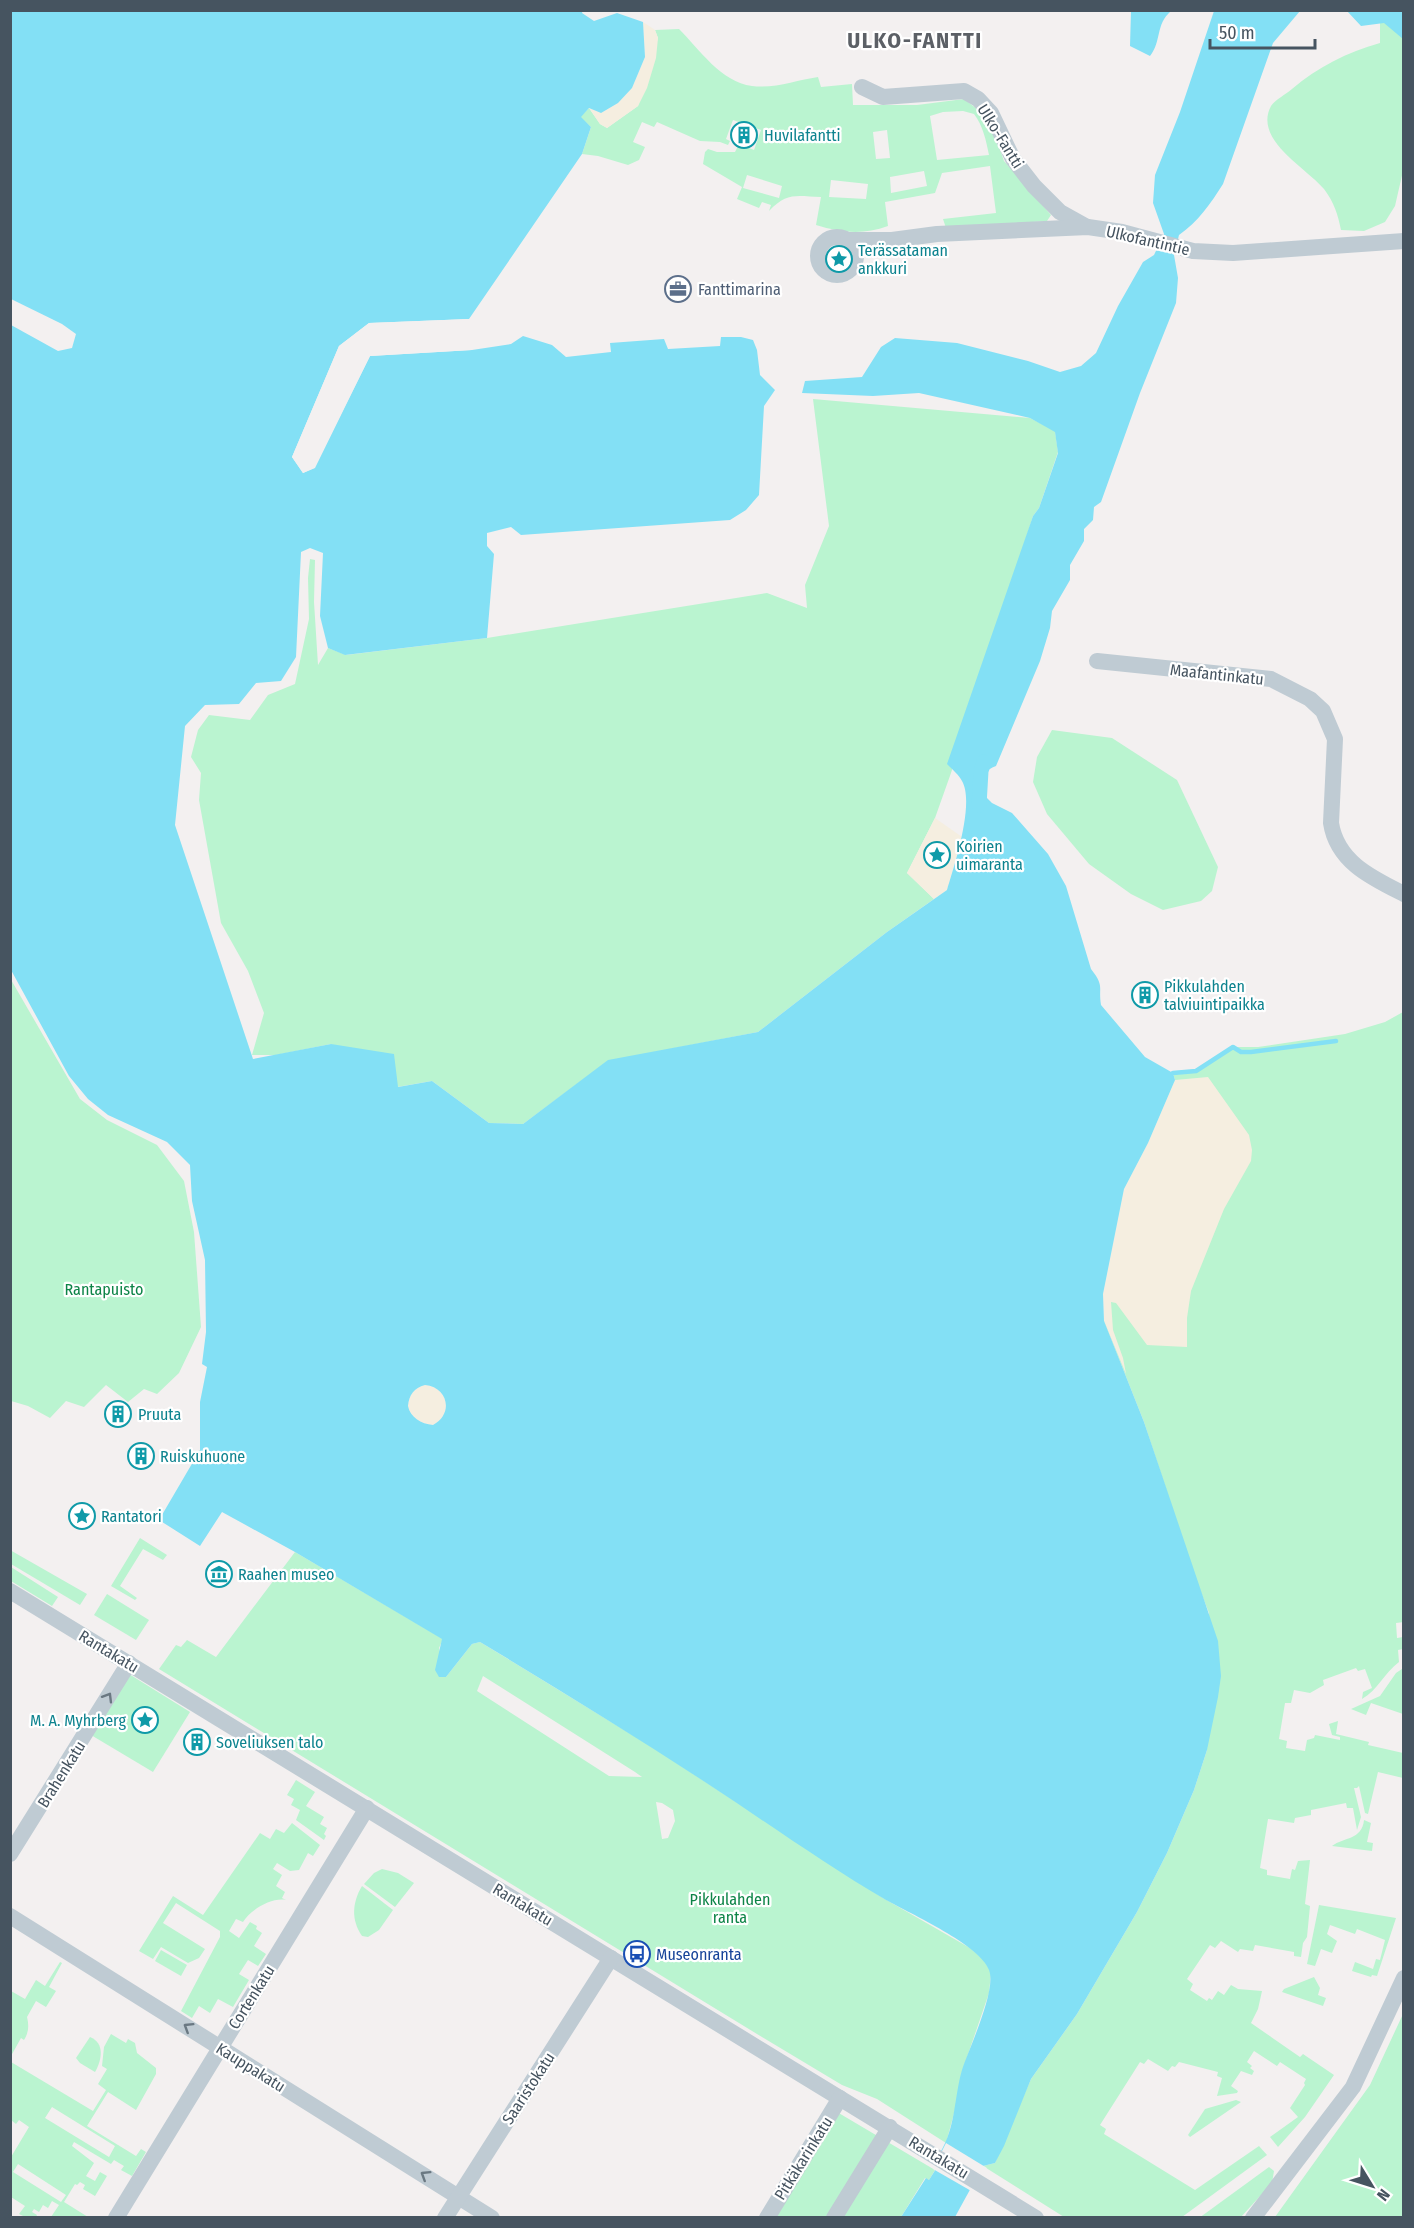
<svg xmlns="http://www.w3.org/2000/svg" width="1414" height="2228" font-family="'Fira Sans Condensed',sans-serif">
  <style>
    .green { fill: #baf4d0; fill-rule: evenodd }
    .sand { fill: #f5eee0 }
    .water { fill: #83e0f5; fill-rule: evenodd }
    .pier { fill: #f3f0f0 }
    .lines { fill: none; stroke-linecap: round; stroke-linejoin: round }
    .stream { stroke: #83e0f5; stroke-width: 4.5 }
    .canal { stroke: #83e0f5; stroke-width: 15 }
    .minor { stroke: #bfcbd3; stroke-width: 16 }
    .oneway { stroke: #6a7882 }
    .labels { text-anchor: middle; stroke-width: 4.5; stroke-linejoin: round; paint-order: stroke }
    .culture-label { font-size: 16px; fill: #0d838f; stroke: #fff; text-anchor: start }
    .street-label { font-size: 16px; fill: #465460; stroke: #fff }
    .service-label { font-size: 16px; fill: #4e5e75; stroke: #fff; text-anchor: start }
    .park-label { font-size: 16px; fill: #0d8447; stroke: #fff }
    .transit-label { font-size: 16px; fill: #164399; stroke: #fff; text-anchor: start }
    .district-label { font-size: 22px; font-weight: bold; letter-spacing: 1.5px; fill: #5c6066; stroke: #fff }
  </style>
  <rect width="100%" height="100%" fill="#f3f0f0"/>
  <!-- green -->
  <g class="green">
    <path d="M 1403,11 L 1403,171 L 1395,206 L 1385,222 L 1364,231 L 1341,230 C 1338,215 1334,202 1324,189 C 1307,168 1253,140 1271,106 C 1275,100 1286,94 1292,89 C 1318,67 1347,52 1380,43 L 1380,14 Z"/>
    <path d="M 679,29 C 700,50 721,82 752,86 C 774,89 797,80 818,77 L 821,87 L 852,84 L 853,105 L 917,105 L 964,99 L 989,118 L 1004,161 L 1051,215 L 1047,221 L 946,228 L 943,219 L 996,213 L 990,166 L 942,173 L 935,193 L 885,202 L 888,226 C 863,235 842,233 816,225 L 821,197 C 796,196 787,192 769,211 L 771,205 L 762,202 L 759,208 L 737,199 L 742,187 L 703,164 L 705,152 L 708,149 L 717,152 L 735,152 L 739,144 L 754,150 L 761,130 L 733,120 L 726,139 L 730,141 L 728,145 L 720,142 L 700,141 L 657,122 L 654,127 L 642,122 L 633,142 L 645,147 L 639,160 L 628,165 L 598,156 L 582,154 L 591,127 L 580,117 L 589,108 L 600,124 L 607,128 L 638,106 L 658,38 L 655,30 ZM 963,111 L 974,114 C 983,126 986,140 989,155 L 937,160 L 930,116 L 943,112 ZM 887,130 L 890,158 L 876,159 L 873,132 ZM 924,171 L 927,186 L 891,193 L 890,177 ZM 747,175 L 782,186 L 779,198 L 743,188 ZM 831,180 L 868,184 L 866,199 L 829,197 Z"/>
    <polygon points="813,399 1030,418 1055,431 1058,452 1039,508 1033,516 951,773 935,818 907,873 934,899 887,932 758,1032 608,1061 523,1124 489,1123 432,1081 397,1087 331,1044 276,1055 252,1055 264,1013 248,971 221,923 199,800 201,773 191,757 198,730 209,715 250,720 268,695 295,684 309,619 308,578 310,559 315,560 314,602 318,665 328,648 346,655 487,638 767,593 807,608 805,585 829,526"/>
    <polygon points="1052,730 1112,738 1177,780 1218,867 1212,891 1201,901 1163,910 1131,894 1089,864 1047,814 1033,782 1037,757"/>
    <polygon points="10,978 80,1099 107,1120 157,1145 184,1181 194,1232 201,1327 179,1373 157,1394 144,1389 128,1402 106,1385 84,1407 66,1401 50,1418 28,1406 11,1401"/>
    <path d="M 1403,1012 L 1404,1622 L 1396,1623 L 1397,1638 L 1403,1637 L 1403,1649 L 1398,1650 L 1399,1662 C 1384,1673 1378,1690 1362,1699 L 1363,1692 L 1372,1688 L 1365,1669 L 1358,1671 L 1356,1668 L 1323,1680 L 1324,1685 L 1310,1693 L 1294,1690 L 1291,1703 L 1285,1703 L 1279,1739 L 1287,1741 L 1286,1748 L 1305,1751 L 1307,1740 L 1314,1738 L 1315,1735 L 1340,1740 L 1340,1737 L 1332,1735 L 1329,1724 L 1338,1721 L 1336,1734 L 1369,1742 L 1368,1745 L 1403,1753 L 1403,1778 L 1378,1772 L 1368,1814 L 1365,1813 L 1359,1786 L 1357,1788 L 1354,1788 L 1361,1817 L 1357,1830 L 1353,1808 L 1347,1808 L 1346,1803 L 1311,1810 L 1311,1815 L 1295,1818 L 1294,1823 L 1268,1819 L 1260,1868 L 1267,1870 L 1267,1875 L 1290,1879 L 1292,1869 L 1295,1870 L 1298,1861 L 1310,1860 L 1305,1904 L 1310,1906 L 1307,1937 L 1303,1943 L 1301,1957 L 1294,1956 L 1294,1952 L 1255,1945 L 1253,1951 L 1240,1949 L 1238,1952 L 1221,1941 L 1215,1948 L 1210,1945 L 1187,1979 L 1193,1984 L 1190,1990 L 1207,2001 L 1209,1998 L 1212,2000 L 1218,1991 L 1224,1995 L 1231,1985 L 1238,1989 L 1262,1991 L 1258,2009 L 1251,2023 L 1300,2057 L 1303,2054 L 1334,2075 L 1305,2117 L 1278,2147 L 1270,2137 L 1298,2117 L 1290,2108 L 1305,2085 L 1304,2083 L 1306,2079 L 1280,2062 L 1277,2066 L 1254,2051 L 1247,2062 L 1252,2066 L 1250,2068 L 1254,2071 L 1252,2075 L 1241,2071 L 1231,2086 L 1238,2091 L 1237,2093 L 1217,2096 L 1222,2078 L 1217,2076 L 1218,2072 L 1179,2062 L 1175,2067 L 1172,2066 L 1168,2071 L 1148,2059 L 1144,2064 L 1140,2062 L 1100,2125 L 1106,2129 L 1104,2134 L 1195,2190 L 1259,2146 L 1267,2155 L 1182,2217 L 1064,2217 L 983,2166 L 995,2163 L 1031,2079 L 1077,2014 L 1137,1912 L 1167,1853 L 1194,1790 L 1207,1750 L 1209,1613 L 1195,1577 L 1144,1422 L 1104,1321 L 1175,1080 L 1173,1073 L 1196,1071 L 1233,1047 L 1258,1047 L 1345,1034 L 1385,1022 Z"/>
    <polygon points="140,1538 167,1555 163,1560 143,1549 120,1586 137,1598 135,1600 111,1586"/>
    <polygon points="10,1550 87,1594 80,1605 11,1564"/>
    <path d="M 295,1552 L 443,1639 L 439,1648 L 446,1677 L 472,1644 L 480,1642 L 652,1747 L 883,1898 L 970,1948 L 984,1960 L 991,1973 L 989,1993 L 962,2072 L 956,2106 L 946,2143 L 877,2099 L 842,2085 L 757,2034 L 159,1669 L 176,1645 L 181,1647 L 187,1640 L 216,1657 ZM 483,1676 L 635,1772 L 642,1777 L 609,1776 L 477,1691 ZM 656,1802 L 662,1803 L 673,1810 L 675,1821 L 668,1838 L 662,1839 Z"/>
    <polygon points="11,1567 58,1597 52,1606 11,1581"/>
    <polygon points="107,1594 149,1620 136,1640 94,1615"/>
    <polygon points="1402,1669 1403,1714 1371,1703 1366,1715 1351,1709 1380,1696 1396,1673"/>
    <polygon points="129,1674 190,1712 153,1772 91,1735"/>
    <polygon points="296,1780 315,1792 306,1806 324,1817 320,1824 327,1828 324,1834 326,1836 324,1840 296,1820 300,1810 291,1805 294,1799 287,1795"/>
    <path d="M 1364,1820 L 1371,1823 L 1367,1842 L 1373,1843 L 1372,1851 L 1332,1846 C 1344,1837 1362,1840 1364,1820 Z"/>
    <path d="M 292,1823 L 320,1845 L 313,1856 L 308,1853 L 299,1870 L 290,1871 L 277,1863 L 273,1869 L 282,1875 L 276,1886 L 285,1892 L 282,1898 L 286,1900 C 272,1897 250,1910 243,1922 L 236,1919 L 229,1931 L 239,1938 L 250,1922 L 257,1926 L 256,1929 L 262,1933 L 254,1946 L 266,1954 L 258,1966 L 248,1960 L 239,1974 L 249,1980 L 233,2007 L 218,1999 L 210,2013 L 199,2006 L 192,2018 L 181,2011 L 220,1937 L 220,1931 L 176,1903 L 163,1923 L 205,1949 L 199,1958 L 188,1963 L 161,1947 L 153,1959 L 139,1951 L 173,1896 L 203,1915 L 260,1833 L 270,1839 L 276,1829 L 284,1833 Z"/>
    <polygon points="382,1869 398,1873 414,1883 395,1907 364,1884 374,1873"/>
    <path d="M 362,1886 L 393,1910 L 379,1930 L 368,1937 L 362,1936 C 351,1920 352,1903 362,1886 Z"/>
    <polygon points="1319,1905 1396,1918 1377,1976 1372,1975 1371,1977 1352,1971 1355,1962 1373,1969 1376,1959 1380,1960 1385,1940 1357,1929 1355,1934 1330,1925 1327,1934 1337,1941 1332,1953 1321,1949 1315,1966 1307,1964"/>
    <polygon points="161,1950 187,1965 181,1976 155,1961"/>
    <path d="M 60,1962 L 62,1963 L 49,1987 L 56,1991 L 46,2007 L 36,2001 L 27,2017 C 29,2025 29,2032 24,2040 L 21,2038 L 11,2056 L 11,1991 L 25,1999 L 36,1980 L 45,1986 Z"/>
    <polygon points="1314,1977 1320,1988 1318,1995 1326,1998 1323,2006 1282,1992 1284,1989"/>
    <polygon points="1403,2014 1403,2217 1275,2217 1370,2085"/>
    <path d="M 111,2034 L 126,2043 L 128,2039 L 135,2043 L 137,2053 L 156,2068 L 156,2074 L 136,2110 L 108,2092 L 87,2126 L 136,2156 L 141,2149 L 146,2152 L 132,2176 L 121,2170 L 124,2166 L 114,2160 L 111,2164 L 74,2142 L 72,2146 L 94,2163 L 86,2176 L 95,2181 L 100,2172 L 107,2176 L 95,2196 L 83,2189 L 85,2185 L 80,2182 L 77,2185 L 75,2184 L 64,2202 L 88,2217 L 51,2217 L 59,2205 L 52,2201 L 48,2208 L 43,2205 L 39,2212 L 34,2209 L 32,2212 L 37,2215 L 36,2217 L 25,2217 L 19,2214 L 25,2206 L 11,2197 L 11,2157 L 29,2127 L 19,2120 L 16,2124 L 11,2120 L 11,2062 L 93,2111 L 106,2090 L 98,2084 L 107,2069 L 102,2066 L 104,2047 ZM 52,2107 L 115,2146 L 109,2157 L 45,2118 ZM 18,2164 L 66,2195 L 61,2202 L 13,2172 Z"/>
    <path d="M 90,2037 C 105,2043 102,2060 95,2072 L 80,2063 L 76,2058 Z"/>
    <polygon points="1236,2100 1241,2102 1190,2137 1188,2135 1205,2109"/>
    <polygon points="837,2112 935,2170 929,2180 925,2178 901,2217 774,2218"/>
    <polygon points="1269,2167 1274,2171 1272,2183 1241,2217 1199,2218"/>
  </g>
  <!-- sand -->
  <g class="sand">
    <polygon points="643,22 655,30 658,38 656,58 647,88 638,106 607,128 600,124 589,108 601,113 618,103 632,88 645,57"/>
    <polygon points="935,818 962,837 947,890 934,899 907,873"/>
    <polygon points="1208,1077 1249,1135 1252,1150 1251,1161 1224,1209 1191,1291 1187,1318 1187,1347 1147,1345 1116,1303 1111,1302 1113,1330 1123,1358 1126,1374 1104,1321 1103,1294 1124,1189 1148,1143 1175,1080"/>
    <path d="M 425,1385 C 448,1387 454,1414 433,1425 C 421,1424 410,1417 408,1406 C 409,1395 414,1388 425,1385 Z"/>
  </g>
  <!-- water -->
  <g class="water">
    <path d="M 583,10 L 582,13 L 594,21 L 617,13 L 643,22 L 645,57 L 632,88 L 618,103 L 601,113 L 589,108 L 581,117 L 591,127 L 582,154 L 469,319 L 369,323 L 339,346 L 292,457 L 303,473 L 315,468 L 370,356 L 472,350 L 511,344 L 523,336 L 552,345 L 566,357 L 611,352 L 610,343 L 664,339 L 668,349 L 720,346 L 721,337 L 741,337 L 753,340 L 757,350 L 760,375 L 775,390 L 764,406 L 759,495 L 746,510 L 730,520 L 521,535 L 511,527 L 487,533 L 487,546 L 494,554 L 487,638 L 345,655 L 328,648 L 320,616 L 323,553 L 310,548 L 301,552 L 296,657 L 281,681 L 256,683 L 239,704 L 205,705 L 185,726 L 175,825 L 253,1059 L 331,1044 L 394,1054 L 398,1087 L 432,1081 L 489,1123 L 523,1124 L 608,1060 L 758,1032 L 887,932 L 947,890 C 954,867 975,803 962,781 C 959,775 952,769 947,764 L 1033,516 L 1039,508 L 1058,453 L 1055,432 L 1030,418 L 919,393 L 873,396 L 802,393 L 805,381 L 862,377 L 881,347 L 895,338 L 957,343 L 1028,361 L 1060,372 L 1081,366 L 1096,353 L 1118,306 L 1143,262 L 1154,255 L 1164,234 L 1153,203 L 1155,175 L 1180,112 L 1214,11 L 1300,11 L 1273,43 L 1223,184 C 1211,203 1198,222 1179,235 L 1174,255 L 1178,278 L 1176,303 L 1140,393 L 1101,502 L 1094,507 L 1093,520 L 1084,529 L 1084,541 L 1070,565 L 1070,580 L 1052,611 L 1050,628 L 1040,661 L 996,766 C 986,770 979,776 978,789 L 992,803 L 1012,813 L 1048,854 L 1066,886 L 1091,969 C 1105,987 1098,986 1101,1005 L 1145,1057 L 1173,1073 L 1175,1080 L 1148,1143 L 1124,1189 L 1103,1294 L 1104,1321 L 1144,1422 L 1218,1641 L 1221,1676 L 1218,1697 L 1207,1750 L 1194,1790 L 1167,1853 L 1137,1912 L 1077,2014 L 1031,2079 L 1004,2146 L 995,2163 L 983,2166 L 955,2217 L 901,2217 L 926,2178 L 929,2180 L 944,2156 L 940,2153 C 956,2127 954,2097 962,2070 C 969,2048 997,1990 989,1970 C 980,1945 911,1914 886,1900 C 826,1865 769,1824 711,1786 C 635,1736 558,1689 480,1642 L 472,1644 L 446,1677 L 439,1677 L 435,1670 L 442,1639 L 295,1552 L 222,1512 L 200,1546 L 159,1520 L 200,1450 L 200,1402 L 207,1367 L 202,1364 L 206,1332 L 205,1260 L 192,1201 L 190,1165 L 167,1142 L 108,1115 L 88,1099 L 69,1076 L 11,970 L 10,11 ZM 425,1385 C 448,1387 454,1414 433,1425 C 421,1424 410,1417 408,1406 C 409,1395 414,1388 425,1385 Z"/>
    <path d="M 1131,11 L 1171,11 C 1155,25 1162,41 1150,56 L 1130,46 Z"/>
    <polygon points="1347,11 1403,11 1403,39 1384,23 1361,26"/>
  </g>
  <!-- pier -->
  <g class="pier">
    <polygon points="11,299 62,324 76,334 72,348 58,351 11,325"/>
    <polygon points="469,319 469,322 370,326 341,348 296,457 304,469 312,466 368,354 472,347 472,350 370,356 314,468 303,473 292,457 339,346 369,323"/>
    <polygon points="946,2143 987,2168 973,2192 933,2169"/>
  </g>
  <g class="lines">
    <!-- stream -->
    <polyline class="stream" points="1173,1073 1196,1071 1233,1047 1241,1052 1251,1052 1336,1041"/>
    <!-- canal -->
    <polyline class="canal" points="979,805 981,771 984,762"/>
    <!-- minor -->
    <g class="minor">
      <polyline points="862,87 883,97 964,91 978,99 991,113 1013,159 1034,186 1060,212 1087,227"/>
      <circle cx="837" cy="256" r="19"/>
      <polyline points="848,240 892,240 937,234 1088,227 1122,232 1193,251 1233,253 1404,241"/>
      <path d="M 1097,661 L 1271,679 L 1310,699 L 1323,711 L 1335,739 L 1331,823 C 1337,862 1372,878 1404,894"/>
      <polyline points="10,1591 1036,2218"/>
      <polyline points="10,1854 129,1663"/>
      <polyline points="10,1916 492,2218"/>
      <polyline points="116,2218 367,1808"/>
      <polyline points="445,2218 611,1958"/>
      <polyline points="767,2218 840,2098"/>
      <polyline points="834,2218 890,2127"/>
      <polyline points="1253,2218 1353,2087 1404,1978"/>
    </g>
  </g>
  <!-- one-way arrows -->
  <defs><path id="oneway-chevron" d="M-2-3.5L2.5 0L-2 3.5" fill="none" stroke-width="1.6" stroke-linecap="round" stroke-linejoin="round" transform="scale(1.5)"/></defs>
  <g class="oneway">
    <use href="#oneway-chevron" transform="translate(108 1697) rotate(-59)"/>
    <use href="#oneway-chevron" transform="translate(188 2027) rotate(-148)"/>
    <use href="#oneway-chevron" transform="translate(425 2175) rotate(-148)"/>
  </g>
  <!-- icons -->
  <defs>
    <symbol id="building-ring" viewBox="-11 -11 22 22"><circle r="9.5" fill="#fff" stroke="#0f9aa8" stroke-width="1.5"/><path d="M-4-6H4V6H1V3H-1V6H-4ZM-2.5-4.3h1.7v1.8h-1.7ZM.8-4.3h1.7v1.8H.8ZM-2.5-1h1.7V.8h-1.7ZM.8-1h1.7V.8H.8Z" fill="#0f9aa8"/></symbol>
    <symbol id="sight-ring" viewBox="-11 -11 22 22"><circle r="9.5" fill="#fff" stroke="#0f9aa8" stroke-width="1.5"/><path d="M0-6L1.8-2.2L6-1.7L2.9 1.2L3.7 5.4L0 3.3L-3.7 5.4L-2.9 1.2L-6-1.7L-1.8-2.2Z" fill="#0f9aa8"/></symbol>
    <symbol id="office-ring" viewBox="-11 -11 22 22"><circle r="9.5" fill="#fff" stroke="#5c6f8a" stroke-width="1.5"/><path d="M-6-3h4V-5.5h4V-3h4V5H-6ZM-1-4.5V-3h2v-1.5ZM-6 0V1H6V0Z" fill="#5c6f8a"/></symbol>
    <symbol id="museum-ring" viewBox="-11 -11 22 22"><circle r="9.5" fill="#fff" stroke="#0f9aa8" stroke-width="1.5"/><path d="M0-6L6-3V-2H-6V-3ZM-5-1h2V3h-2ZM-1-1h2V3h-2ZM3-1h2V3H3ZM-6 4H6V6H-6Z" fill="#0f9aa8"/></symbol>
    <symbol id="bus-ring" viewBox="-11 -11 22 22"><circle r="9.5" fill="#fff" stroke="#1a4fb4" stroke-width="1.5"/><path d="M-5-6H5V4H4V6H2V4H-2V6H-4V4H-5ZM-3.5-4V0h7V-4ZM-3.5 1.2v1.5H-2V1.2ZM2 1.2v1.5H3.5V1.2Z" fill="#1a4fb4"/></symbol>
  </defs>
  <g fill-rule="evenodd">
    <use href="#building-ring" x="729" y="120" width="30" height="30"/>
    <use href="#sight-ring" x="824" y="244" width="30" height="30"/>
    <use href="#office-ring" x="663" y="274" width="30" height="30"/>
    <use href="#sight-ring" x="922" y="840" width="30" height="30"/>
    <use href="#building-ring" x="1130" y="980" width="30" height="30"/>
    <use href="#building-ring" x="103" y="1399" width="30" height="30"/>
    <use href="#building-ring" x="126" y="1441" width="30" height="30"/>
    <use href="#sight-ring" x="67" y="1501" width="30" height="30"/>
    <use href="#museum-ring" x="204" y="1559" width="30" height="30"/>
    <use href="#sight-ring" x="130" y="1705" width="30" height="30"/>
    <use href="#building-ring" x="182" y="1727" width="30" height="30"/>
    <use href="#bus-ring" x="622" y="1939" width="30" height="30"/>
  </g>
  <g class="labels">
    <!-- culture labels -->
    <g class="culture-label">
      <text x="764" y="141">Huvilafantti</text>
      <text x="858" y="256">Terässataman<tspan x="858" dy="18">ankkuri</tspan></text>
      <text x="956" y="852">Koirien<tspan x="956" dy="18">uimaranta</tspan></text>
      <text x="1164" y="992">Pikkulahden<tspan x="1164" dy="18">talviuintipaikka</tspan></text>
      <text x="138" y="1420">Pruuta</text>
      <text x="160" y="1462">Ruiskuhuone</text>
      <text x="101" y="1522">Rantatori</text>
      <text x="238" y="1580">Raahen museo</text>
      <text x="126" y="1726" text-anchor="end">M. A. Myhrberg</text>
      <text x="216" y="1748">Soveliuksen talo</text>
    </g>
    <!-- street labels -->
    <g class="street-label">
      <text transform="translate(1001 136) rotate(58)" y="6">Ulko-Fantti</text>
      <text transform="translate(1148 240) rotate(13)" y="6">Ulkofantintie</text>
      <text transform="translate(1217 674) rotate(6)" y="6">Maafantinkatu</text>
      <text transform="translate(109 1651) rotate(31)" y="6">Rantakatu</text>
      <text transform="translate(61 1774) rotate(-58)" y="6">Brahenkatu</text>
      <text transform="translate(523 1904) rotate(31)" y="6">Rantakatu</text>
      <text transform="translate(251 1997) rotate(-58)" y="6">Cortenkatu</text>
      <text transform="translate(251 2067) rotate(32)" y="6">Kauppakatu</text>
      <text transform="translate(528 2088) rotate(-57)" y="6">Saaristokatu</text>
      <text transform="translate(939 2157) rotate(31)" y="6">Rantakatu</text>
      <text transform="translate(803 2158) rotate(-58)" y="6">Pitkäkarinkatu</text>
    </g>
    <!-- service labels -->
    <g class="service-label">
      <text x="698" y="295">Fanttimarina</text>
    </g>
    <!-- park labels -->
    <g class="park-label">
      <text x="104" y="1295">Rantapuisto</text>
      <text x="730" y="1905">Pikkulahden<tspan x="730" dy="18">ranta</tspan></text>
    </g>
    <!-- transit labels -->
    <g class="transit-label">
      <text x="656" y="1960">Museonranta</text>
    </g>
    <!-- district labels -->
    <g class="district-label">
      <text x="915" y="48">ULKO-FANTTI</text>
    </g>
  </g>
  <!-- border -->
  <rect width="1414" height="2228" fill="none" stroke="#465460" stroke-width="24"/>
  <!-- north arrow -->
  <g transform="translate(1372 2186) rotate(128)" stroke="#ffffff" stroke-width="4.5" paint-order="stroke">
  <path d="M0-4.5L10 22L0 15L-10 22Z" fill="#465460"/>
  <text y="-9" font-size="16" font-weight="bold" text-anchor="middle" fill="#465460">N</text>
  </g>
  <!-- scale -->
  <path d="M1210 39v9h105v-9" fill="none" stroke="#465460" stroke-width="3"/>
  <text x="1219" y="39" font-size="18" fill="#465460" stroke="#ffffff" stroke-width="4.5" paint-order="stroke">50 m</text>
</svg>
